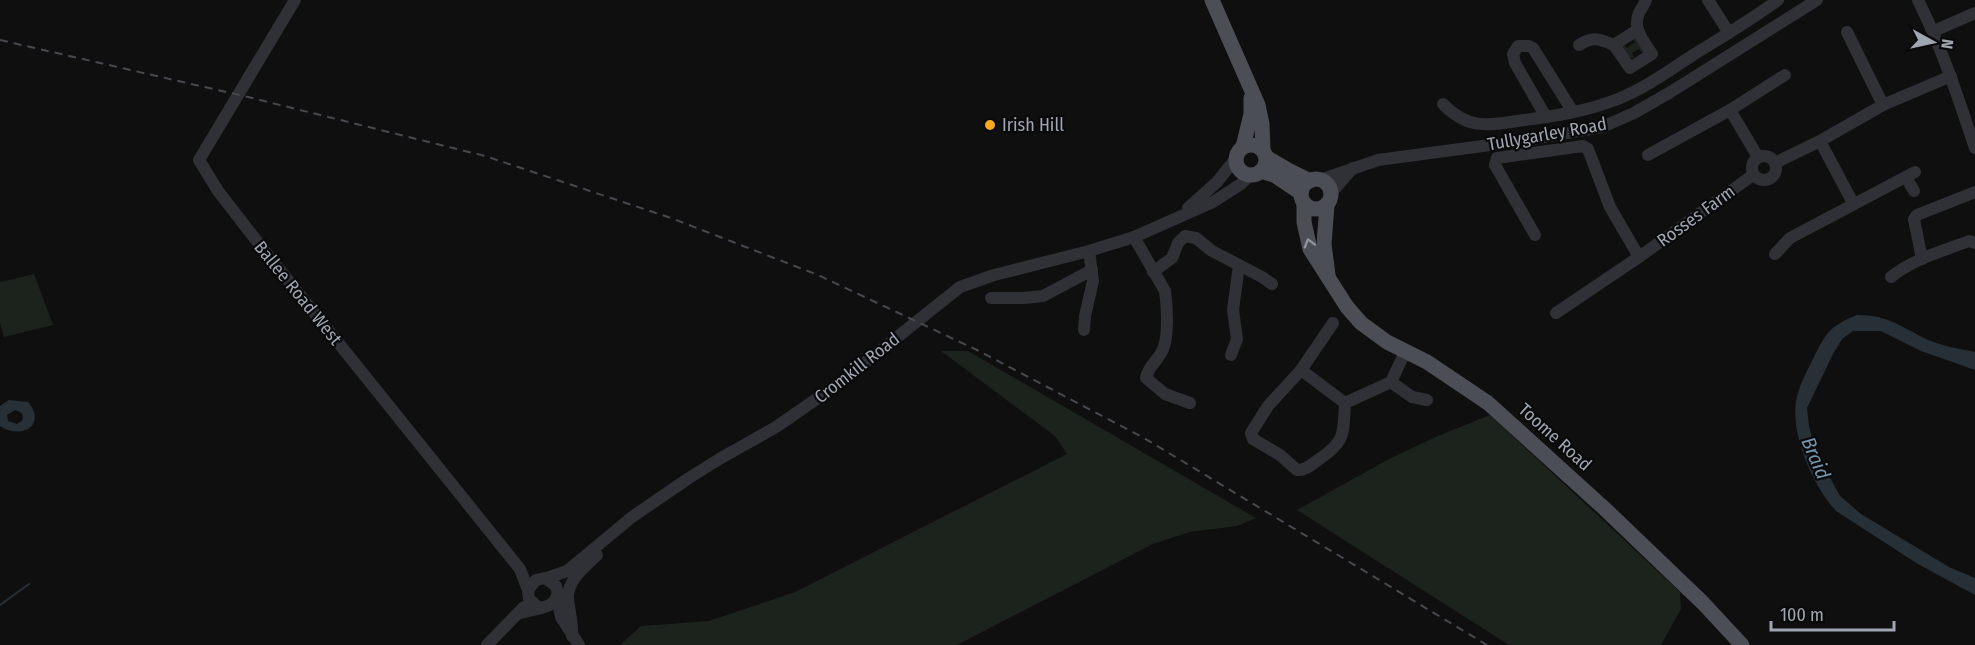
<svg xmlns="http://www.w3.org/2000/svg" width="1975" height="645" font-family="'Fira Sans Condensed',sans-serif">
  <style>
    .green { fill: #1b231c }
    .water { fill: #273036; fill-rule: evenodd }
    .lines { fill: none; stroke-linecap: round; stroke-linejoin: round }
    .stream { stroke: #273036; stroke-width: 2 }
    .minor { stroke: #303136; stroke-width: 12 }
    .major { stroke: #4c4e55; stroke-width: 15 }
    .rail { stroke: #47494f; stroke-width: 2; stroke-dasharray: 8 6; stroke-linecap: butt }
    .oneway { stroke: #8e949f }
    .poi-dot { fill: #faa91e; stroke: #0a0a0b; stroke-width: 2 }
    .labels { text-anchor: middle; stroke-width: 4.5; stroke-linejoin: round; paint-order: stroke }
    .poi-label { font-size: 18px; fill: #9fa6b2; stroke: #0a0a0b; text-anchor: start }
    .street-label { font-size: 18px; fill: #9fa6b2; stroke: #0a0a0b }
    .water-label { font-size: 20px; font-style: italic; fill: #7495b0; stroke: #0a0a0b }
  </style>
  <rect width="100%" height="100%" fill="#0f0f10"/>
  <!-- green -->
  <g class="green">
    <polygon points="1636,38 1645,50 1643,54 1639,49 1632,53 1635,58 1627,57 1621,51 1623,43 1627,48 1635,42 1632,39"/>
    <polygon points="34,274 53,325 4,337 0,323 0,282"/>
    <polygon points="941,351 968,351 1256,518 1237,526 1190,532 1153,544 957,645 620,645 641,626 709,621 795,592 1067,454 1055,436"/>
    <polygon points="1490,415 1680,592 1681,609 1661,645 1509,645 1297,510 1391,458 1438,436"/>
  </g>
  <!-- water -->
  <g class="water">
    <path d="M 1857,315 C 1889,315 1901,327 1928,340 C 1943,346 1960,349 1975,352 L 1975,370 L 1921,351 L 1881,331 L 1853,331 L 1842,339 L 1833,354 L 1807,408 L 1809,426 L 1815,450 L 1840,496 L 1861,514 L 1949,567 L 1975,578 L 1975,595 L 1918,564 L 1836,511 C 1813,486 1791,436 1796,402 C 1798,388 1805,375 1811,363 C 1825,335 1827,327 1857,315 Z"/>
    <path d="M 9,400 L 28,402 C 48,426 20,440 0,426 L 0,406 ZM 15,410 L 22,413 L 23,417 L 22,421 L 17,424 L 8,421 L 7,415 Z"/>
  </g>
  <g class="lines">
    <!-- stream -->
    <polyline class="stream" points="0,605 29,584"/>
    <!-- minor -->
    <g class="minor">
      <polyline points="295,0 199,160 218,191 263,249 520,569 528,590"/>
      <polyline points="1708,0 1729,33"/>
      <path d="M 1918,0 C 1942,48 1958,97 1975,148"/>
      <path d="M 1637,30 L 1614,45 L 1630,68 L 1652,54 C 1644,41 1632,29 1639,13 C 1641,9 1644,5 1646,0"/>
      <polyline points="1934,31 1975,13"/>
      <polyline points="1847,32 1883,105"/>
      <path d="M 1579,45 C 1593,36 1599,39 1614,45"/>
      <path d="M 1443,104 C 1469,131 1490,125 1524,120 C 1555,116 1588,111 1618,99 C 1645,88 1669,71 1693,55 C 1722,37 1751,20 1778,0"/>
      <polyline points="1730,110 1758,157"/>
      <polyline points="1546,117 1515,63 1513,54 1518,46 1529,46 1533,48 1573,112"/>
      <polyline points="1820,141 1853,203"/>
      <polyline points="1648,155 1730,110 1785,75"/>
      <circle cx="1764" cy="168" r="12"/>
      <polyline points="1775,163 1820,141 1883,105 1951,76"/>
      <polyline points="1906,177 1914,191"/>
      <polyline points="1320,180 1378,160 1520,141 1602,127 1634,113 1669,93 1817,0"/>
      <polyline points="1331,193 1353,168"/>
      <polyline points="1188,208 1217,182 1237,157"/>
      <polyline points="1535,235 1495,165 1497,158 1583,146 1588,149 1610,207 1639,257"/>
      <path d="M 1134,237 L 1165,291 C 1167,305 1169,336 1163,349 C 1159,360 1148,366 1146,378 L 1165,394 L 1190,403"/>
      <polyline points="1775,254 1790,238 1915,172"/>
      <polyline points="1922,259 1914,219 1917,215 1975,192"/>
      <polyline points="1239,265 1262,277 1272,284"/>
      <polyline points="1153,272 1172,258 1178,243 1185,236 1196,238 1212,251 1239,265 1233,310 1237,339 1231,355"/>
      <path d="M 1891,277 C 1913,259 1943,251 1969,241 L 1975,243"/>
      <polyline points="991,298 1024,298 1043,296 1092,270"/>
      <polyline points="1556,313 1639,257 1753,175"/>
      <path d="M 1333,323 L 1301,370 L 1268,406 L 1251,433 L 1253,439 L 1280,455 L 1297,470 C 1305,471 1311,465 1318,460 C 1346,441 1343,435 1345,403 L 1391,382 L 1406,350"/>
      <polyline points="1084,330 1085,316 1093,281 1089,251"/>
      <polyline points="1301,370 1345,403"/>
      <polyline points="1391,382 1412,397 1427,400"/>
      <polyline points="547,578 567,571 632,517 689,478 721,458 776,427 841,382 960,287 994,275 1089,251 1134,237 1213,202 1241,184 1251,174"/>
      <polyline points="557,599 561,617 579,645"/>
      <path d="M 520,613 C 535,608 564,609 556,586 L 545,578 L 536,580 L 528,590 L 529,599 L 538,607"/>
      <path d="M 572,636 C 573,623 569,611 568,598 C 567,580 586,566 597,555"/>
      <polyline points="487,645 524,607"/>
    </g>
    <!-- major -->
    <g class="major">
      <polyline points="1212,0 1258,105 1262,124 1263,150"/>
      <circle cx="1251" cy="160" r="15"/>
      <polyline points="1243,147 1251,114 1251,98"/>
      <polyline points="1266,157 1288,170 1310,181"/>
      <polyline points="1261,171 1274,175 1301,193"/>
      <circle cx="1316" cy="194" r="15"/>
      <polyline points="1304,203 1304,222 1310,249 1347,307 1361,323 1387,342 1427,362 1488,403 1605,509 1703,603 1742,645"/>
      <polyline points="1327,205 1324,244 1328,275"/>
    </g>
    <!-- rail -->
    <polyline class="rail" points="0,40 248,97 485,156 671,218 818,275 977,350 1144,438 1487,645"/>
  </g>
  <!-- one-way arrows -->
  <defs><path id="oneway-chevron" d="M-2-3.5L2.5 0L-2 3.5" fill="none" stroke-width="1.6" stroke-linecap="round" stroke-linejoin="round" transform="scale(1.5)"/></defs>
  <use class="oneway" href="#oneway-chevron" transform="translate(1309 243) rotate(-106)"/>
  <!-- markers -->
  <circle class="poi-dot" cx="990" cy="125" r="6"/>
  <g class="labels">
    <!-- poi labels -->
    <g class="poi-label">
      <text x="1002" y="131">Irish Hill</text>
    </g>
    <!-- street labels -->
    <g class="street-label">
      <text transform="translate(1547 134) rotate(-10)" y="6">Tullygarley Road</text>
      <text transform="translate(1696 216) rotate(-36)" y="6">Rosses Farm</text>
      <text transform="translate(298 293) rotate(51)" y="6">Ballee Road West</text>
      <text transform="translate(857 368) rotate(-38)" y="6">Cromkill Road</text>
      <text transform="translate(1555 437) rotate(42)" y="6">Toome Road</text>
    </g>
    <!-- water labels -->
    <g class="water-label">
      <text transform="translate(1816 458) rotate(67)" y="7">Braid</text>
    </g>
  </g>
  <!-- north arrow -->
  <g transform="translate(1933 42) rotate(98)" stroke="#0a0a0b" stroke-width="4.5" paint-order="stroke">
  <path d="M0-4.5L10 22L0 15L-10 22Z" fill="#9fa6b2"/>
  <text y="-9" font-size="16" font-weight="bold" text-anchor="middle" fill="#9fa6b2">N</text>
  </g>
  <!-- scale -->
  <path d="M1771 621v9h123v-9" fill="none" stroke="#9fa6b2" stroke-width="3"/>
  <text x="1780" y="621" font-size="18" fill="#9fa6b2" stroke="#0a0a0b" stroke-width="4.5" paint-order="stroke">100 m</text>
</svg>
